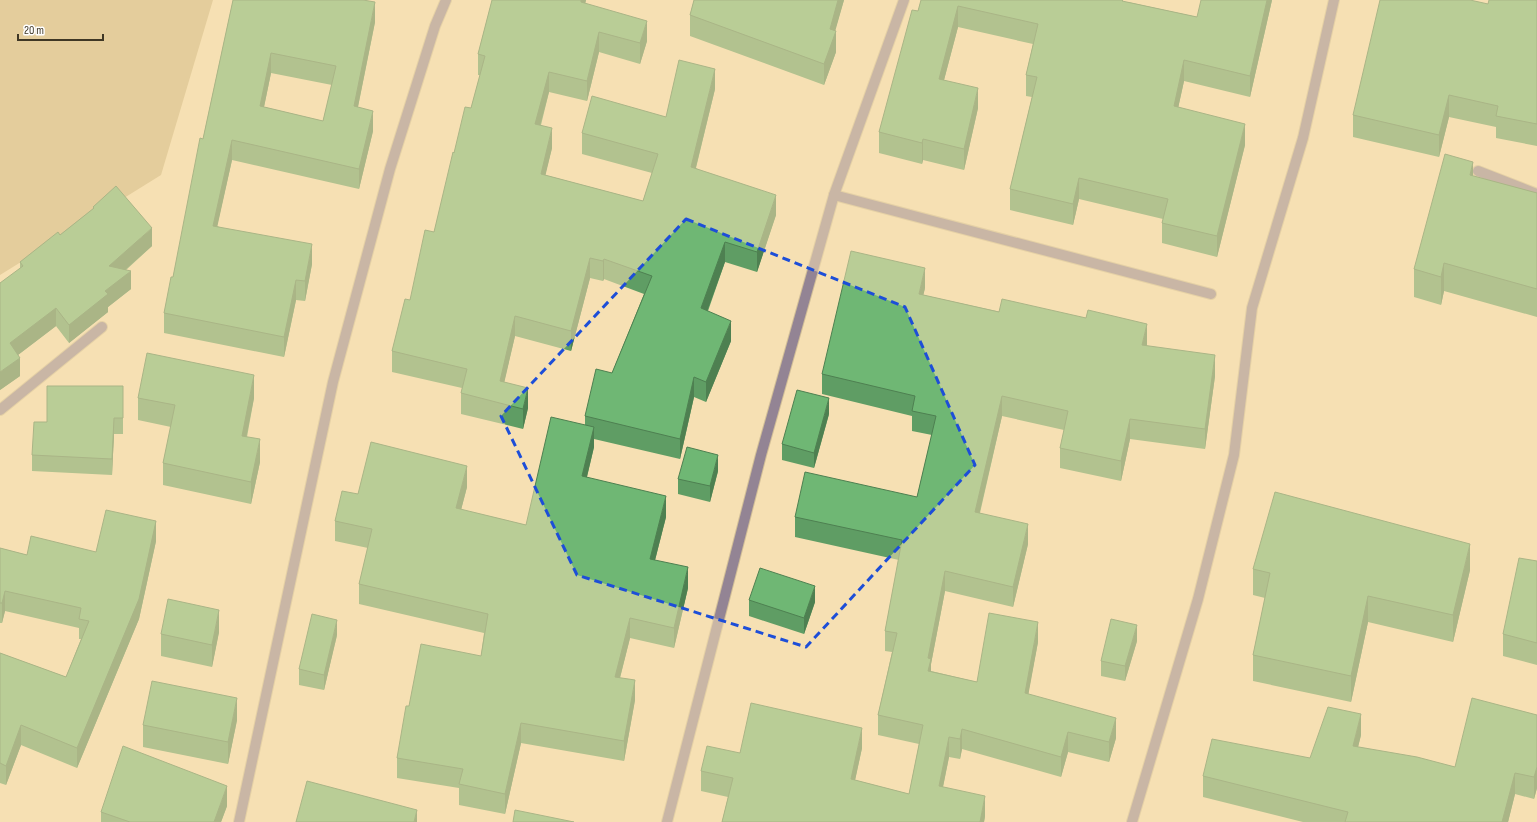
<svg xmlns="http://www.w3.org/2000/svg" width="1537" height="822" font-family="'Sofia Sans Condensed',sans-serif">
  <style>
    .green { fill: #ceb580 }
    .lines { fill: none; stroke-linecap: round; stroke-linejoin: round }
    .minor-casing { stroke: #d1be97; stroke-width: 12 }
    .minor { stroke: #938494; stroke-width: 10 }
    .wall { fill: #5f9d64; fill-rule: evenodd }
    .shaded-wall { fill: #4e8051 }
    .building { fill: #6fb774; stroke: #4e8051; fill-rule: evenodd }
    .marked { fill: none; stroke: #1d4ed8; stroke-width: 3; stroke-dasharray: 8 5; stroke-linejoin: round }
  </style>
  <rect width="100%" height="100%" fill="#f6e0b3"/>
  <!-- green -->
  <polygon class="green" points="0,0 213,0 161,175 0,275"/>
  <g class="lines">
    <defs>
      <g id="minor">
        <polyline points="1478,171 1537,194"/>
        <polyline points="834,195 1211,294"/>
        <polyline points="0,410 102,327"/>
        <polyline points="239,822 333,382 390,169 435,26 446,0"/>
        <polyline points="667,822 761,455 834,195 904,0"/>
        <polyline points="1132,822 1198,599 1234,455 1252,308 1303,138 1334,0"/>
      </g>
    </defs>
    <!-- minor casing -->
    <use href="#minor" class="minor-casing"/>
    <!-- minor -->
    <use href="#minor" class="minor"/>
  </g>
  <!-- wall -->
  <g class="wall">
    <path d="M 233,0 L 375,22 L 358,107 L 373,131 L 359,189 L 232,160 L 217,226 L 312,264 L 305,301 L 296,300 L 284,357 L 164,333 L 164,313 L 173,277 ZM 271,73 L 332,85 L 323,121 L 264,107 Z"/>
    <polygon points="492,0 586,0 585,3 647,41 640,64 599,52 587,101 549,92 541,125 552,148 545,175 643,201 652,173 582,154 582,133 666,117 715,89 696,168 776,215 757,272 725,262 708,311 731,341 706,402 694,397 680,459 594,439 594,447 587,477 666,517 655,560 688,588 674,648 630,638 620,678 635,700 624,761 521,743 505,814 459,805 459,788 397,778 397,758 409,706 481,656 484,633 359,604 359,584 368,548 335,541 335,521 358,494 467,487 461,510 526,525 585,425 585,416 612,373 644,294 604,279 603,281 590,278 571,351 515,336 504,382 528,408 523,429 461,414 461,393 462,388 392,372 392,351 434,232 454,153 471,108 480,75 478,75 478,54"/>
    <polygon points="694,0 844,0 835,30 836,52 824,85 690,36 690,15"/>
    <polygon points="921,0 1128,2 1197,17 1272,0 1250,97 1184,81 1178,108 1245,145 1217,257 1162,243 1162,223 1163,219 1079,199 1073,225 1010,210 1010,189 1032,97 1026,96 1026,75 1033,44 958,27 944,80 978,108 964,170 923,160 922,164 879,153 879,132 918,11"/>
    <polygon points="1537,0 1537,146 1496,138 1496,127 1449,117 1439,157 1353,137 1353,115 1488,4"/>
    <polygon points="1473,176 1537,193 1537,317 1444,291 1441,305 1414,297 1414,269"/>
    <polygon points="93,207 152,246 126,270 131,289 108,307 108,312 69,343 56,326 18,355 20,376 0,390 20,268 20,262 60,235 93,209"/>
    <polygon points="925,288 923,295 1147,344 1147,346 1215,376 1205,449 1130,439 1121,481 1060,468 1060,448 1064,430 1002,416 980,513 1028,544 1013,607 945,591 931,664 931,671 977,682 1038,642 1028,694 1116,738 1109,762 1068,752 1061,777 962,749 960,759 949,757 943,787 985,816 984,822 722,822 728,797 701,791 701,771 740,753 862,748 855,780 909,794 919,744 878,735 878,715 892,652 885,651 885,631 899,560 795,537 795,517 917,497 932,435 912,431 912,416 822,394 822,374"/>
    <polygon points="123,386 123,434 114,434 112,475 32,471 32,455 47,422"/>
    <polygon points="138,398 254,398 247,437 260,462 251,504 163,485 163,463 171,427 138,420"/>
    <polygon points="829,414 814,468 782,460 782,444"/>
    <polygon points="718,471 710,502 678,494 678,479"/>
    <polygon points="156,541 139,619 77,768 21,745 6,785 0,783 0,653 66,677 81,639 79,639 79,628 5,611 2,623 0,623 0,548 27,555 96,552"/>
    <polygon points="1537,561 1537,665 1503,656 1503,634"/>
    <polygon points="1253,569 1470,570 1453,642 1368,622 1351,702 1253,681 1253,655 1265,598 1253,595"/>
    <polygon points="749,600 815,602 804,634 749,616"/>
    <polygon points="219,632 212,667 161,656 161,634"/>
    <polygon points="337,635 324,690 299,685 299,669"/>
    <polygon points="1137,641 1125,681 1101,676 1101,661"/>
    <polygon points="1537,715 1537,788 1534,799 1515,794 1508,822 1303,822 1203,797 1203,776 1310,758 1361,735 1358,747 1455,767"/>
    <polygon points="237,720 228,764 143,747 143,725"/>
    <polygon points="227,806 221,822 101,822 101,812"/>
  </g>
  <!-- shaded-wall -->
  <g class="shaded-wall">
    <polygon points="581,0 586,0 581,22"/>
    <polygon points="838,0 844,0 831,46 836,31 836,52 824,85 824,64 830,29"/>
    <polygon points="1267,0 1272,0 1250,97 1250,76"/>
    <polygon points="375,2 375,22 354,126 354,106"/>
    <polygon points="958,6 958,27 939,99 939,79"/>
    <polygon points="647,21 647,41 640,64 640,43"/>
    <polygon points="599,32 599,52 587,101 587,81"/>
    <polygon points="271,53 271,73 260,126 260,106"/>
    <polygon points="1184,60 1184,81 1174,127 1174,106"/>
    <polygon points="715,69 715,89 691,187 691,167"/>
    <polygon points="549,72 549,92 535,144 535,124"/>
    <polygon points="978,88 978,108 964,170 964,149"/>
    <polygon points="1449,95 1449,117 1439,157 1439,135"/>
    <polygon points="373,111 373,131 359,189 359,169"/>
    <polygon points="1245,124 1245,145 1217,257 1217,236"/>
    <polygon points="552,128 552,148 541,194 541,174"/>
    <polygon points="923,139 923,160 922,164 922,143"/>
    <polygon points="232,140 232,160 213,246 213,226"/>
    <polygon points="1473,162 1473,190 1470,175"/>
    <polygon points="1079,178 1079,199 1073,225 1073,204"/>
    <polygon points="776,195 776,215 757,272 757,252"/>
    <polygon points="152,228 152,246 109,284 109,266"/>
    <polygon points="725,242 725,262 701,328 701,308"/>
    <polygon points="312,244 312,264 305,301 305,281"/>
    <polygon points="590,258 590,278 571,351 571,331"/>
    <polygon points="604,259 604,279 603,281 603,261"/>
    <polygon points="1444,263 1444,291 1441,305 1441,277"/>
    <polygon points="925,268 925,288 919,314 919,294"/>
    <polygon points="131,271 131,289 108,307 108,312 69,343 69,325 105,291"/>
    <polygon points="296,280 296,300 284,357 284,337"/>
    <polygon points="56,308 56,326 10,361 10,343"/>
    <polygon points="515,316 515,336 500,401 500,381"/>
    <polygon points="731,321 731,341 706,402 706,382"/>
    <polygon points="1147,324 1147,344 1142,365 1142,345"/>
    <polygon points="1215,355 1215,376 1205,449 1205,429"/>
    <polygon points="20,358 20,376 0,390 0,372"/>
    <polygon points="254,375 254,398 242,458 242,436"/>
    <polygon points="694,377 694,397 680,459 680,439"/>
    <polygon points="528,388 528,408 523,429 523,409"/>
    <polygon points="1002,396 1002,416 975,532 975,512"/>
    <polygon points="829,398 829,414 814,468 814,453"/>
    <polygon points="114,418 114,434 112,475 112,459"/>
    <polygon points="1130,419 1130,439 1121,481 1121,461"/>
    <polygon points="594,427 594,447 582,497 582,476"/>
    <polygon points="260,439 260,462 251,504 251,482"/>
    <polygon points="718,455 718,471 710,502 710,486"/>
    <polygon points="467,466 467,487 456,529 456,508"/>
    <polygon points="666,496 666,517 650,580 650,559"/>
    <polygon points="156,521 156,541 139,619 77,768 77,748"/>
    <polygon points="1028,524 1028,544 1013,607 1013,587"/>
    <polygon points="1470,544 1470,570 1453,642 1453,615"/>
    <polygon points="688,567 688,588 674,648 674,628"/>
    <polygon points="945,571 945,591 931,664 931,679 928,691 928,658"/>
    <polygon points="815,586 815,602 804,634 804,618"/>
    <polygon points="5,591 5,611 2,623 2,603"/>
    <polygon points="1368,596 1368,622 1351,702 1351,676"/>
    <polygon points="219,610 219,632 212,667 212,645"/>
    <polygon points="630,618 630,638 615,697 615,677"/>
    <polygon points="337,620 337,635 324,690 324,675"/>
    <polygon points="1038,622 1038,642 1025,713 1025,693"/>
    <polygon points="1137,625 1137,641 1125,681 1125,666"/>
    <polygon points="635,680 635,700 624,761 624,741"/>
    <polygon points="237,698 237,720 228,764 228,742"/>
    <polygon points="1361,714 1361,735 1353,767 1353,746"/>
    <polygon points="1116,718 1116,738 1109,762 1109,742"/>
    <polygon points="521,723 521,743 505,814 505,794"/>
    <polygon points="21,725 21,745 6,785 6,766"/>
    <polygon points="862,728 862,748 851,799 851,779"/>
    <polygon points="962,729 962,749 960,759 960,739"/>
    <polygon points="1068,732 1068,752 1061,777 1061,757"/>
    <polygon points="949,737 949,757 939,806 939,786"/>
    <polygon points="1537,767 1537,788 1534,799 1534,777"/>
    <polygon points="1515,773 1515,794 1508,822 1502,822"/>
    <polygon points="227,786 227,806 221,822 214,822"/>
    <polygon points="985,796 985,816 984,822 980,822"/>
    <polygon points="417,810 417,822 414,822"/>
  </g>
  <!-- building -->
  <g class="building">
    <path d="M 233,0 L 363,0 L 375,2 L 354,106 L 373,111 L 359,169 L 232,140 L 213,226 L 312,244 L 305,281 L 296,280 L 284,337 L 164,313 L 171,277 L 173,277 L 200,138 L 203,139 ZM 271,53 L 336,66 L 323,121 L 260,106 Z"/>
    <polygon points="492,0 581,0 581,2 647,21 640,43 599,32 587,81 549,72 535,124 552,128 541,174 643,201 658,154 582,133 592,96 666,117 679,60 715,69 691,167 776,195 757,252 725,242 701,308 731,321 706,382 694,377 680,439 585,416 596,369 612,373 652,276 604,259 603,261 590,258 571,331 515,316 500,381 528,388 523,409 461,393 467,369 392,351 405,299 410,300 425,230 434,232 453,152 454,153 465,107 471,108 485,56 478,54"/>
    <polygon points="694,0 838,0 830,29 836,31 824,64 690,15"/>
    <polygon points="921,0 1123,0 1122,1 1197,17 1201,0 1267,0 1250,76 1184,60 1174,106 1245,124 1217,236 1162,223 1168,199 1079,178 1073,204 1010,189 1037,77 1026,75 1038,24 958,6 939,79 978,88 964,149 923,139 922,143 879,132 912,10 918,11"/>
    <polygon points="1380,0 1470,0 1488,4 1489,0 1537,0 1537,124 1496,116 1498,106 1449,95 1439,135 1353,115"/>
    <polygon points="1445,154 1473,162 1470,175 1537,193 1537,289 1444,263 1441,277 1414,269"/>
    <polygon points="116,186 152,228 109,266 131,271 105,291 108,294 69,325 56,308 10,343 20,358 0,372 0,283 23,266 20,262 58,232 60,235 94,208 93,207"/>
    <polygon points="851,251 925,268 919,294 999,312 1002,299 1086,318 1088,310 1147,324 1142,345 1215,355 1205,429 1130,419 1121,461 1060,448 1068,411 1002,396 975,512 1028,524 1013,587 945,571 928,658 931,659 928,671 977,682 989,613 1038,622 1025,693 1116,718 1109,742 1068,732 1061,757 962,729 960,739 949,737 939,786 985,796 980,822 722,822 733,778 701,771 707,746 740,753 751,703 862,728 851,779 909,794 923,725 878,715 897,633 885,631 902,540 795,517 805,472 917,497 936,416 912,411 915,396 822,374"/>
    <polygon points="147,353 254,375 242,436 260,439 251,482 163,463 175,405 138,398"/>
    <polygon points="47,386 123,386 123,418 114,418 112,459 32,455 34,422 47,422"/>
    <polygon points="797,390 829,398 814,453 782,444"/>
    <polygon points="551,417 594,427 582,476 666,496 650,559 688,567 674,628 630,618 615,677 635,680 624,741 521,723 505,794 459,784 463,769 397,758 406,706 409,706 421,644 481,656 488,614 359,584 372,529 335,521 342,491 358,494 371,442 467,466 456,508 526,525"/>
    <polygon points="687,447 718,455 710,486 678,479"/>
    <polygon points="1275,492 1470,544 1453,615 1368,596 1351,676 1253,655 1270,573 1253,569"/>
    <polygon points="106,510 156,521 139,599 77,748 21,725 6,766 0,763 0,653 66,677 89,621 79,619 81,608 5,591 2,603 0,603 0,548 27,555 31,536 96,552"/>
    <polygon points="1519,558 1537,561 1537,643 1503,634"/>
    <polygon points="760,568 815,586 804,618 749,600"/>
    <polygon points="168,599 219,610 212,645 161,634"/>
    <polygon points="312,614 337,620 324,675 299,669"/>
    <polygon points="1111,619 1137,625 1125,666 1101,661"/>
    <polygon points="152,681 237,698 228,742 143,725"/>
    <polygon points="1472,698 1537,715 1537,767 1534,777 1515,773 1502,822 1345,822 1348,812 1203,776 1212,739 1310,758 1328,707 1361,714 1353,746 1417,757 1455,767"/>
    <polygon points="123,746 227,786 214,822 130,822 101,812"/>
    <polygon points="307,781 417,810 414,822 296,822"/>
    <polygon points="515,810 574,822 513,822"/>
  </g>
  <!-- marked area -->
  <path d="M0 0H1537V822H0ZM 686,219 L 905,307 L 975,465 L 806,647 L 577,575 L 501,416 Z" fill="#f6e0b3" fill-opacity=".55" fill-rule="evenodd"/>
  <path class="marked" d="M 686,219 L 905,307 L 975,465 L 806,647 L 577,575 L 501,416 Z"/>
  <!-- scale -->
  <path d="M18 34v6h85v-6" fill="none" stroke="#3f3725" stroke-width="2"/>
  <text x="24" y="34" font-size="12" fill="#3f3725" stroke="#ffffff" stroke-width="3" paint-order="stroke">20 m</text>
</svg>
